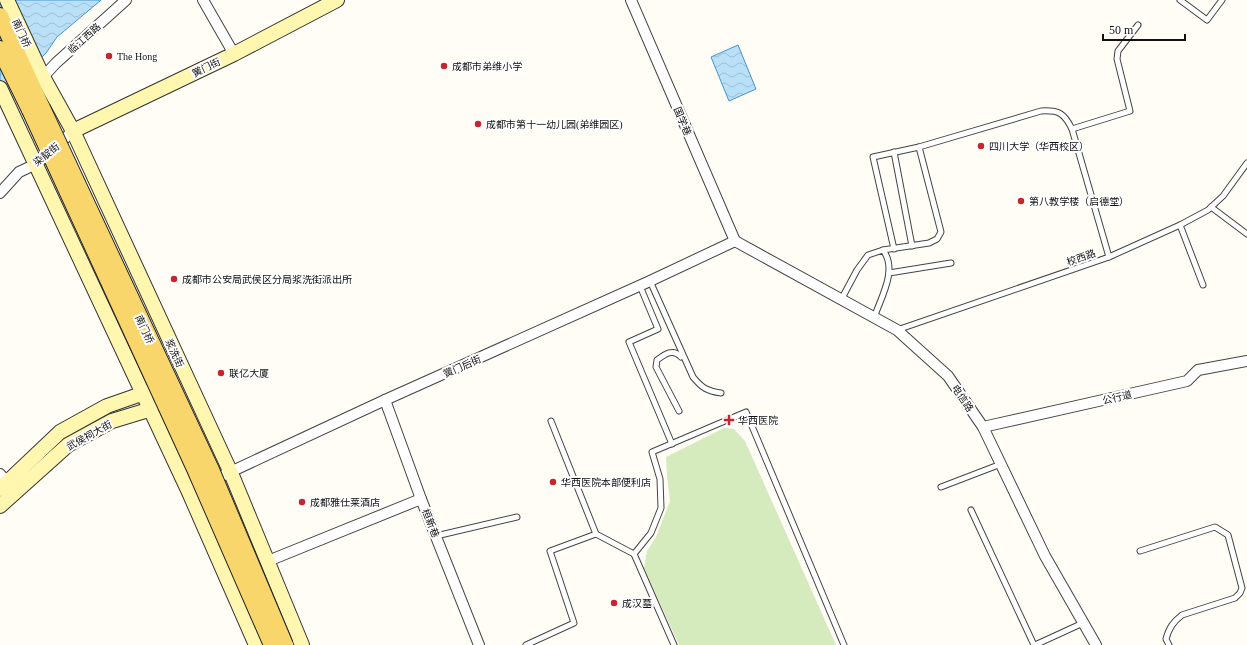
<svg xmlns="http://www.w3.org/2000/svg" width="1247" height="645" font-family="'Times New Roman','Noto Sans SC',serif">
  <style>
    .grass { fill: #d5ebbd }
    .water { fill: url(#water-waves); stroke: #3f96cf }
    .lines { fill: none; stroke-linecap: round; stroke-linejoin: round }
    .lane-casing { stroke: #444; stroke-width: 7 }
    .street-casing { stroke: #444; stroke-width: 12 }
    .secondary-casing { stroke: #333; stroke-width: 16 }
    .primary-casing { stroke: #222; stroke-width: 18 }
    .lane { stroke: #fff; stroke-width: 5 }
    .street { stroke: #fff; stroke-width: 10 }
    .secondary { stroke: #fff6b0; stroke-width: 14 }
    .primary { stroke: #f9d66b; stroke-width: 16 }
    .primary-bridge-casing { stroke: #222; stroke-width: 18; stroke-linecap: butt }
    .primary-bridge { stroke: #f9d66b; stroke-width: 16 }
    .poi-dot { fill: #c4262e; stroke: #fff; stroke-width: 1.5 }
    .labels { text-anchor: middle; stroke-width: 4; stroke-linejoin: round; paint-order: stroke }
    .street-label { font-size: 10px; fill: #111; stroke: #fff }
    .poi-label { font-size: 10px; fill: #111; stroke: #fff; text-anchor: start }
  </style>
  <defs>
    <pattern id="water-waves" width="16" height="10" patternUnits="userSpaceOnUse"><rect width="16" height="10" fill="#b9e0f7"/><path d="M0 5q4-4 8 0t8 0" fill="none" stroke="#9ebfd3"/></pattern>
  </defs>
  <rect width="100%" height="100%" fill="#fffdf5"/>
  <!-- grass -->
  <polygon class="grass" points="724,428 734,429 745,441 836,645 679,645 644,568 647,551 656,537 670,501 667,476 666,457"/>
  <!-- water -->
  <g class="water">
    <polygon points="0,0 101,0 57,37 46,53 0,97"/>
    <polygon points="738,45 756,89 729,101 711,57"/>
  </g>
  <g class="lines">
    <defs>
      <g id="lane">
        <polyline points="1180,0 1207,20 1222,0"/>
        <polyline points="1072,129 1130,111 1117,59 1118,51 1138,25"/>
        <polyline points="894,152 912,246"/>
        <polyline points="1211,207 1247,234"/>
        <polyline points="1180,225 1203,285"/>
        <path d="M 894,249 L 873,157 L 919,147 L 1041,111 C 1059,110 1064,113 1072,129 L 1109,257"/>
        <polyline points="883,250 929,243 937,239 941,232 919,147"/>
        <polyline points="889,273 951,263"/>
        <path d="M 650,281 L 693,377 C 702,388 707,391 721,393"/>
        <polyline points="640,286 658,329 629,342 672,444"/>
        <path d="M 841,300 L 857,270 L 868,255 L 883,250 C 898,270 881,297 874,318"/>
        <polyline points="897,330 1109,257 1180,225 1208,210 1223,196 1247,163"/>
        <path d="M 679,411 L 656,367 L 657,360 C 665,354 673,348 681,357"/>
        <polyline points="551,421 596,534 634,554 674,645"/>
        <polyline points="941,487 1001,464"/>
        <polyline points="971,510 1034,645"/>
        <polyline points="436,536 517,517"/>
        <path d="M 1140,551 L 1215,527 L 1228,535 L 1242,588 L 1240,593 L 1235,598 L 1182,615 C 1173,622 1169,628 1166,639 L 1169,645"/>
        <polyline points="634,554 651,533 661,508 660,479 652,452 746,412 844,645"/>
        <polyline points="526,645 574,623 550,551 596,534"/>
        <polyline points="1035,645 1083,623"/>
      </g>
      <g id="street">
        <polyline points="203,0 234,54"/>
        <polyline points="631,0 735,241"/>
        <polyline points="43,77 56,63 126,0"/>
        <polyline points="0,193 19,172 36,164 73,131"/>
        <polyline points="735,241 897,330 948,376 983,427 1045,556 1096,645"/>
        <polyline points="385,400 421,499 479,645"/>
        <polyline points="983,427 1187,381 1198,370 1247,361"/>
        <polyline points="0,474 7,482"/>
        <polyline points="211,481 385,400 650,281 735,241"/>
        <polyline points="268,561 421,499"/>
      </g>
      <g id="secondary">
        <polyline points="7,0 43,77 73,131 231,473 302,645"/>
        <polyline points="0,88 188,490 256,645"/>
        <polyline points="73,131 234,54 337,0"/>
        <polyline points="0,489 60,432 107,406 150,391"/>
        <polyline points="0,506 68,445 112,421 158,407"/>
      </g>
      <g id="primary">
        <polyline points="0,16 42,108"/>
        <polyline points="0,49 30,110"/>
      </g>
    </defs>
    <!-- lane casing -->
    <use href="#lane" class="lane-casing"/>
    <!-- street casing -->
    <use href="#street" class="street-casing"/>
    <!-- secondary casing -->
    <use href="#secondary" class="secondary-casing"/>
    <!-- primary casing -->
    <use href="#primary" class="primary-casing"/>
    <!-- lane -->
    <use href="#lane" class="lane"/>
    <!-- street -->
    <use href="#street" class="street"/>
    <!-- secondary -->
    <use href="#secondary" class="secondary"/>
    <!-- primary -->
    <use href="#primary" class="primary"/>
    <defs>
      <g id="primary-bridge">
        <polyline points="42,108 212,472 285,645"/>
        <polyline points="30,110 195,469 272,645"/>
      </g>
    </defs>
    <!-- primary-bridge casing -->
    <use href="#primary-bridge" class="primary-bridge-casing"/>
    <!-- primary-bridge -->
    <use href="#primary-bridge" class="primary-bridge"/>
  </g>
  <!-- markers -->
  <g class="poi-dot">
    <circle cx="109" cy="56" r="4"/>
    <circle cx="444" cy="66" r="4"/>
    <circle cx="478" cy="124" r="4"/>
    <circle cx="981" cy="146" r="4"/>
    <circle cx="1021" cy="201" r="4"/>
    <circle cx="174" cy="279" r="4"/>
    <circle cx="221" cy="373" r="4"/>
    <path d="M727 414h4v4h4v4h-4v4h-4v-4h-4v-4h4z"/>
    <circle cx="553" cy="482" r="4"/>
    <circle cx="302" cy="502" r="4"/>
    <circle cx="614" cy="603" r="4"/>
  </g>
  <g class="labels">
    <!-- street labels -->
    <g class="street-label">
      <text transform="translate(22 33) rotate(65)" y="4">南门桥</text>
      <text transform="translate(84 38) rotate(-42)" y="4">临江西路</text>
      <text transform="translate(206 67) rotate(-26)" y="4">黉门街</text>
      <text transform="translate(683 121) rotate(67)" y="4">国学巷</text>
      <text transform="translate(46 154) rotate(-39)" y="4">染靛街</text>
      <text transform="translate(1081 257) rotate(-19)" y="4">校西路</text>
      <text transform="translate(145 329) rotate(65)" y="4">南门桥</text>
      <text transform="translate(175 353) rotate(65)" y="4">浆洗街</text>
      <text transform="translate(462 366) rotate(-24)" y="4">黉门后街</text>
      <text transform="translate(1117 397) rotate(-13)" y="4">公行道</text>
      <text transform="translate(963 398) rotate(56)" y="4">电信路</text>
      <text transform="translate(89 435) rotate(-29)" y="4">武侯祠大街</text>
      <text transform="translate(431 523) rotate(68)" y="4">桓新巷</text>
    </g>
    <!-- poi labels -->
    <g class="poi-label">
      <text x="117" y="60">The Hong</text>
      <text x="452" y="70">成都市弟维小学</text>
      <text x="486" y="128">成都市第十一幼儿园(弟维园区)</text>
      <text x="989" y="150">四川大学（华西校区）</text>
      <text x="1029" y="205">第八教学楼（启德堂）</text>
      <text x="182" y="283">成都市公安局武侯区分局浆洗街派出所</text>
      <text x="229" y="377">联亿大厦</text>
      <text x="738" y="424">华西医院</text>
      <text x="561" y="486">华西医院本部便利店</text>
      <text x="310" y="506">成都雅仕莱酒店</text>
      <text x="622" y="607">成汉墓</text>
    </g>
  </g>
  <!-- scale -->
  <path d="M1103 34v6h82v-6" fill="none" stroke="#111111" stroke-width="2"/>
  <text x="1109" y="34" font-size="12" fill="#111111" stroke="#ffffff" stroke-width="3" paint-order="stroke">50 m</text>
</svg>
